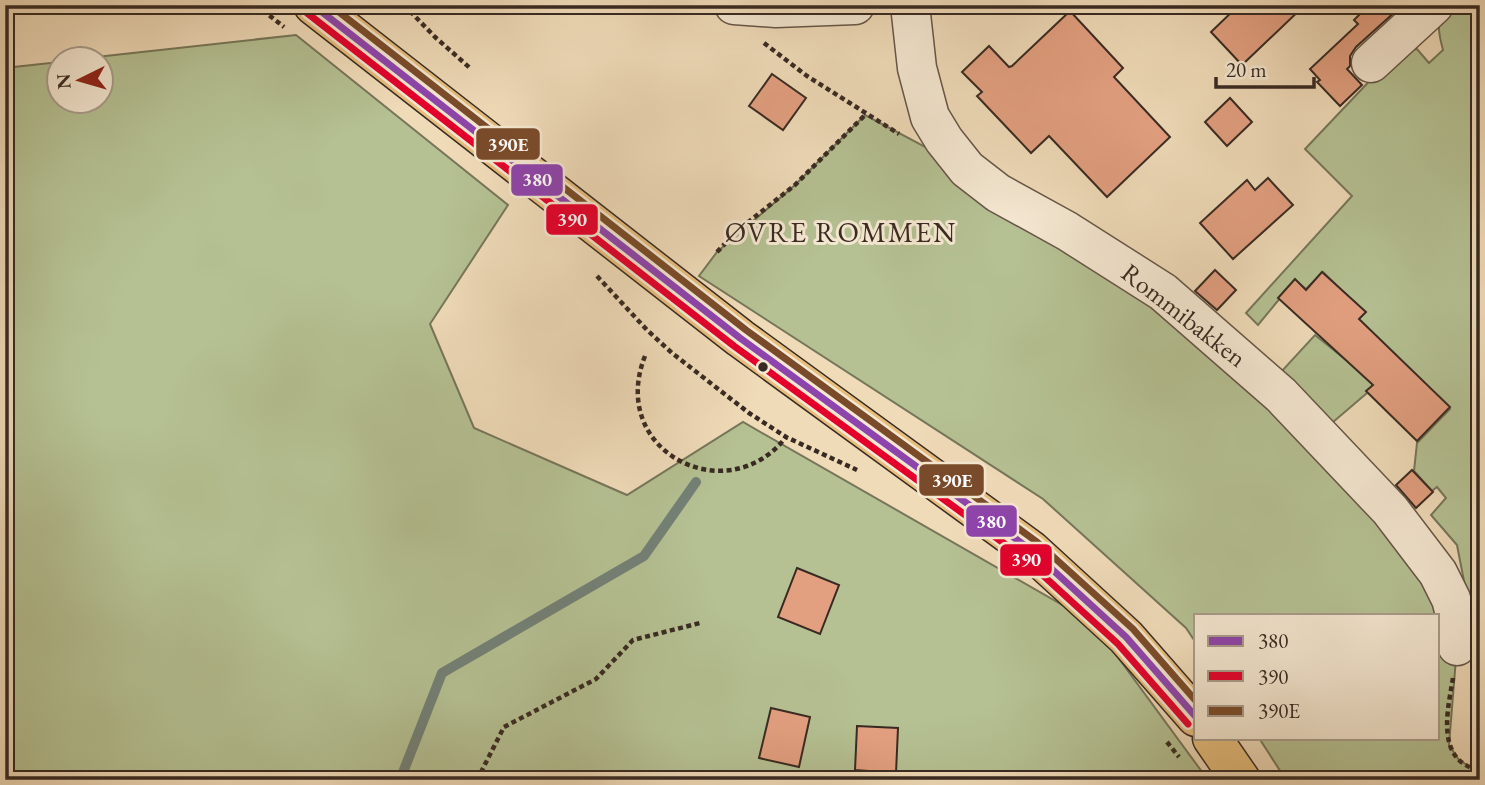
<svg xmlns="http://www.w3.org/2000/svg" width="1485" height="785" font-family="'EB Garamond',serif">
  <style>
    .green { fill: #b5c193; stroke: #76765a; stroke-width: 2 }
    .lines { fill: none; stroke-linecap: round; stroke-linejoin: round }
    .stream { stroke: #738177; stroke-width: 10 }
    .building { fill: #e3a081; stroke: #382a22; stroke-width: 2 }
    .minor-casing { stroke: #665648; stroke-width: 41 }
    .highway-casing { stroke: #382a22; stroke-width: 41 }
    .path { stroke: #382a22; stroke-width: 4.5; stroke-dasharray: 5 3.5; stroke-linecap: butt }
    .minor { stroke: #f5e8d2; stroke-width: 38 }
    .highway { stroke: #e8be7c; stroke-width: 38 }
    .bus-1-casing { stroke: #f5e8d2; stroke-width: 12 }
    .bus-2-casing { stroke: #f5e8d2; stroke-width: 12 }
    .bus-3-casing { stroke: #f5e8d2; stroke-width: 12 }
    .bus-1 { stroke: #8e44ad; stroke-width: 7 }
    .bus-2 { stroke: #e4002b; stroke-width: 7 }
    .bus-3 { stroke: #7a4b2a; stroke-width: 7 }
    .bus-dot { fill: #382a22; stroke: #f5e8d2; stroke-width: 2.5 }
    .labels { text-anchor: middle; stroke-width: 6; stroke-linejoin: round; paint-order: stroke }
    .street-label { font-size: 26px; fill: #382a22; stroke: #f5e8d2 }
    .neighbourhood-label { font-size: 28px; letter-spacing: 2px; fill: #382a22; stroke: #f5e8d2 }
    .line-badge { stroke: #f5e8d2; stroke-width: 2.5 }
    .badge-label { font-size: 19px; text-anchor: middle; font-weight: bold; fill: #fff }
  </style>
  <rect width="100%" height="100%" fill="#f0dbb9"/>
  <filter id="stains"><feTurbulence type="fractalNoise" baseFrequency=".00286" numOctaves="4"/><feColorMatrix values="0 0 0 0 .2 0 0 0 0 .09 0 0 0 0 .02 0 0 0 .5 -.17"/></filter>
  <radialGradient id="worn" r=".72"><stop offset=".6" stop-color="#630" stop-opacity="0"/><stop offset="1" stop-color="#630" stop-opacity=".3"/></radialGradient>
  <!-- green -->
  <g class="green">
    <path d="M 1451,5 L 1480,5 L 1480,616 L 1469,607 L 1457,545 L 1431,515 L 1446,498 L 1437,487 L 1432,491 L 1414,471 L 1417,443 L 1450,409 L 1399,360 L 1367,393 L 1319,434 L 1390,510 L 1457,646 L 1449,745 L 1459,760 L 1480,773 L 1480,780 L 1286,780 L 1259,738 L 1438,738 L 1438,615 L 1196,615 L 1196,643 L 1186,628 L 1043,499 L 699,276 L 717,252 L 795,185 L 865,115 L 967,169 L 1270,384 L 1315,335 L 1346,360 L 1356,318 L 1362,310 L 1323,272 L 1306,289 L 1295,280 L 1258,325 L 1246,313 L 1352,196 L 1305,149 L 1397,52 L 1417,49 L 1429,63 L 1443,50 C 1437,28 1436,22 1451,5 Z"/>
    <polygon points="296,35 508,205 430,324 474,428 627,495 743,422 1092,622 1208,780 5,780 5,68 59,62 60,102 102,102 102,60 78,59"/>
  </g>
  <g class="lines">
    <!-- stream -->
    <polyline class="stream" points="400,780 442,673 644,556 696,482"/>
  </g>
  <!-- building -->
  <g class="building">
    <polygon points="1239,5 1305,5 1242,65 1211,32"/>
    <polygon points="1369,5 1391,5 1396,11 1356,47 1350,56 1350,66 1347,69 1362,85 1340,106 1317,82 1320,80 1310,69 1358,24 1354,20"/>
    <polygon points="1070,11 1123,68 1114,77 1170,137 1107,197 1049,136 1031,153 977,96 982,92 962,72 989,46 1009,67 1012,66"/>
    <polygon points="772,74 806,98 783,130 749,106"/>
    <polygon points="1230,98 1252,122 1227,146 1205,122"/>
    <polygon points="1268,178 1293,205 1233,259 1200,223 1247,180 1255,190"/>
    <polygon points="1215,270 1236,290 1217,310 1195,291"/>
    <polygon points="1322,272 1366,312 1359,319 1450,407 1417,441 1366,391 1373,385 1278,298 1295,279 1306,290"/>
    <polygon points="1412,470 1433,492 1416,508 1396,485"/>
    <polygon points="797,568 839,585 820,634 778,617"/>
    <polygon points="771,708 810,717 799,767 759,758"/>
    <polygon points="857,726 898,728 896,773 855,770"/>
  </g>
  <g class="lines">
    <defs>
      <g id="minor">
        <polyline points="734,5 776,8 855,5"/>
        <polyline points="910,5 917,68 930,117 944,140 967,169 998,193 1067,231 1163,292 1281,395 1390,510 1438,573 1451,599 1457,622 1457,646"/>
        <polyline points="1371,63 1434,5"/>
      </g>
      <g id="highway">
        <polyline points="313,5 740,338 1031,550 1126,637 1196,717"/>
        <polyline points="1212,738 1241,780"/>
      </g>
    </defs>
    <!-- minor casing -->
    <use href="#minor" class="minor-casing"/>
    <!-- highway casing -->
    <use href="#highway" class="highway-casing"/>
    <!-- path -->
    <g class="path">
      <polyline points="256,5 284,27"/>
      <polyline points="404,5 435,37 470,68"/>
      <polyline points="764,43 807,76 899,134"/>
      <polyline points="717,252 737,231 795,185 865,115"/>
      <polyline points="597,276 647,330 672,353 749,413 786,437 857,470"/>
      <path d="M 645,356 C 607,452 728,512 786,437"/>
      <path d="M 1453,678 C 1449,703 1439,742 1460,761 C 1466,766 1474,769 1480,773"/>
      <polyline points="1167,742 1179,757"/>
      <polyline points="477,780 504,727 596,679 633,640 700,623"/>
    </g>
    <!-- minor -->
    <use href="#minor" class="minor"/>
    <!-- highway -->
    <use href="#highway" class="highway"/>
    <defs>
      <polyline id="bus-1" points="313,5 740,338 1031,550 1126,637 1196,717"/>
      <polyline id="bus-2" points="307,13 734,346 1024,558 1118,644 1188,724"/>
      <polyline id="bus-3" points="330,5 746,330 1037,542 1133,629 1196,701"/>
    </defs>
    <!-- bus-1 casing -->
    <use href="#bus-1" class="bus-1-casing"/>
    <!-- bus-2 casing -->
    <use href="#bus-2" class="bus-2-casing"/>
    <!-- bus-3 casing -->
    <use href="#bus-3" class="bus-3-casing"/>
    <!-- bus-1 -->
    <use href="#bus-1" class="bus-1"/>
    <!-- bus-2 -->
    <use href="#bus-2" class="bus-2"/>
    <!-- bus-3 -->
    <use href="#bus-3" class="bus-3"/>
  </g>
  <!-- markers -->
  <circle class="bus-dot" cx="763" cy="367" r="6"/>
  <g class="labels">
    <!-- street labels -->
    <g class="street-label">
      <text transform="translate(1184 315) rotate(38)" y="9">Rommibakken</text>
    </g>
    <!-- neighbourhood labels -->
    <g class="neighbourhood-label">
      <text x="841" y="242">ØVRE ROMMEN</text>
    </g>
  </g>
  <g class="line-badge">
    <rect x="475" y="127" width="66" height="34" rx="7" fill="#7a4b2a"/>
    <rect x="510" y="163" width="54" height="34" rx="7" fill="#8e44ad"/>
    <rect x="545" y="203" width="54" height="33" rx="7" fill="#e4002b"/>
    <rect x="918" y="463" width="67" height="34" rx="7" fill="#7a4b2a"/>
    <rect x="965" y="504" width="53" height="34" rx="7" fill="#8e44ad"/>
    <rect x="999" y="543" width="54" height="34" rx="7" fill="#e4002b"/>
  </g>
  <g class="badge-label">
    <text x="508" y="151">390E</text>
    <text x="537" y="186">380</text>
    <text x="572" y="226">390</text>
    <text x="952" y="487">390E</text>
    <text x="991" y="528">380</text>
    <text x="1026" y="566">390</text>
  </g>
  <!-- margin -->
  <rect width="1485" height="785" fill="none" stroke="#f0dbb9" stroke-width="28"/>
  <rect x="7" y="7" width="1471" height="771" fill="none" stroke="#382a22" stroke-width="3.5"/>
  <rect x="14" y="14" width="1457" height="757" fill="none" stroke="#382a22" stroke-width="2"/>
  <!-- legend -->
  <rect x="1194" y="614" width="245" height="126" fill="#f5e8d2" stroke="#a99c8c" stroke-width="2"/>
  <rect x="1208" y="636" width="35" height="10" fill="#8e44ad" stroke="#a99c8c" stroke-width="2"/>
  <text x="1258" y="648" font-size="21" fill="#382a22">380</text>
  <rect x="1208" y="671" width="35" height="10" fill="#e4002b" stroke="#a99c8c" stroke-width="2"/>
  <text x="1258" y="684" font-size="21" fill="#382a22">390</text>
  <rect x="1208" y="706" width="35" height="10" fill="#7a4b2a" stroke="#a99c8c" stroke-width="2"/>
  <text x="1258" y="718" font-size="21" fill="#382a22">390E</text>
  <!-- north arrow -->
  <g transform="translate(80 80) rotate(265)"><circle r="33" fill="#f5e8d2" stroke="#a99c8c" stroke-width="2"/>
  <path d="M0-5L12 26L0 18L-12 26Z" fill="#8f2418"/>
  <text y="-10" font-size="19" font-weight="bold" text-anchor="middle" fill="#382a22">N</text>
  </g>
  <!-- scale -->
  <path d="M1216 77v10h98v-10" fill="none" stroke="#382a22" stroke-width="3.5"/>
  <text x="1226" y="77" font-size="21" fill="#382a22" stroke="#f5e8d2" stroke-width="5" paint-order="stroke">20 m</text>
  <rect width="100%" height="100%" filter="url(#stains)"/>
  <rect width="100%" height="100%" fill="url(#worn)"/>
</svg>
